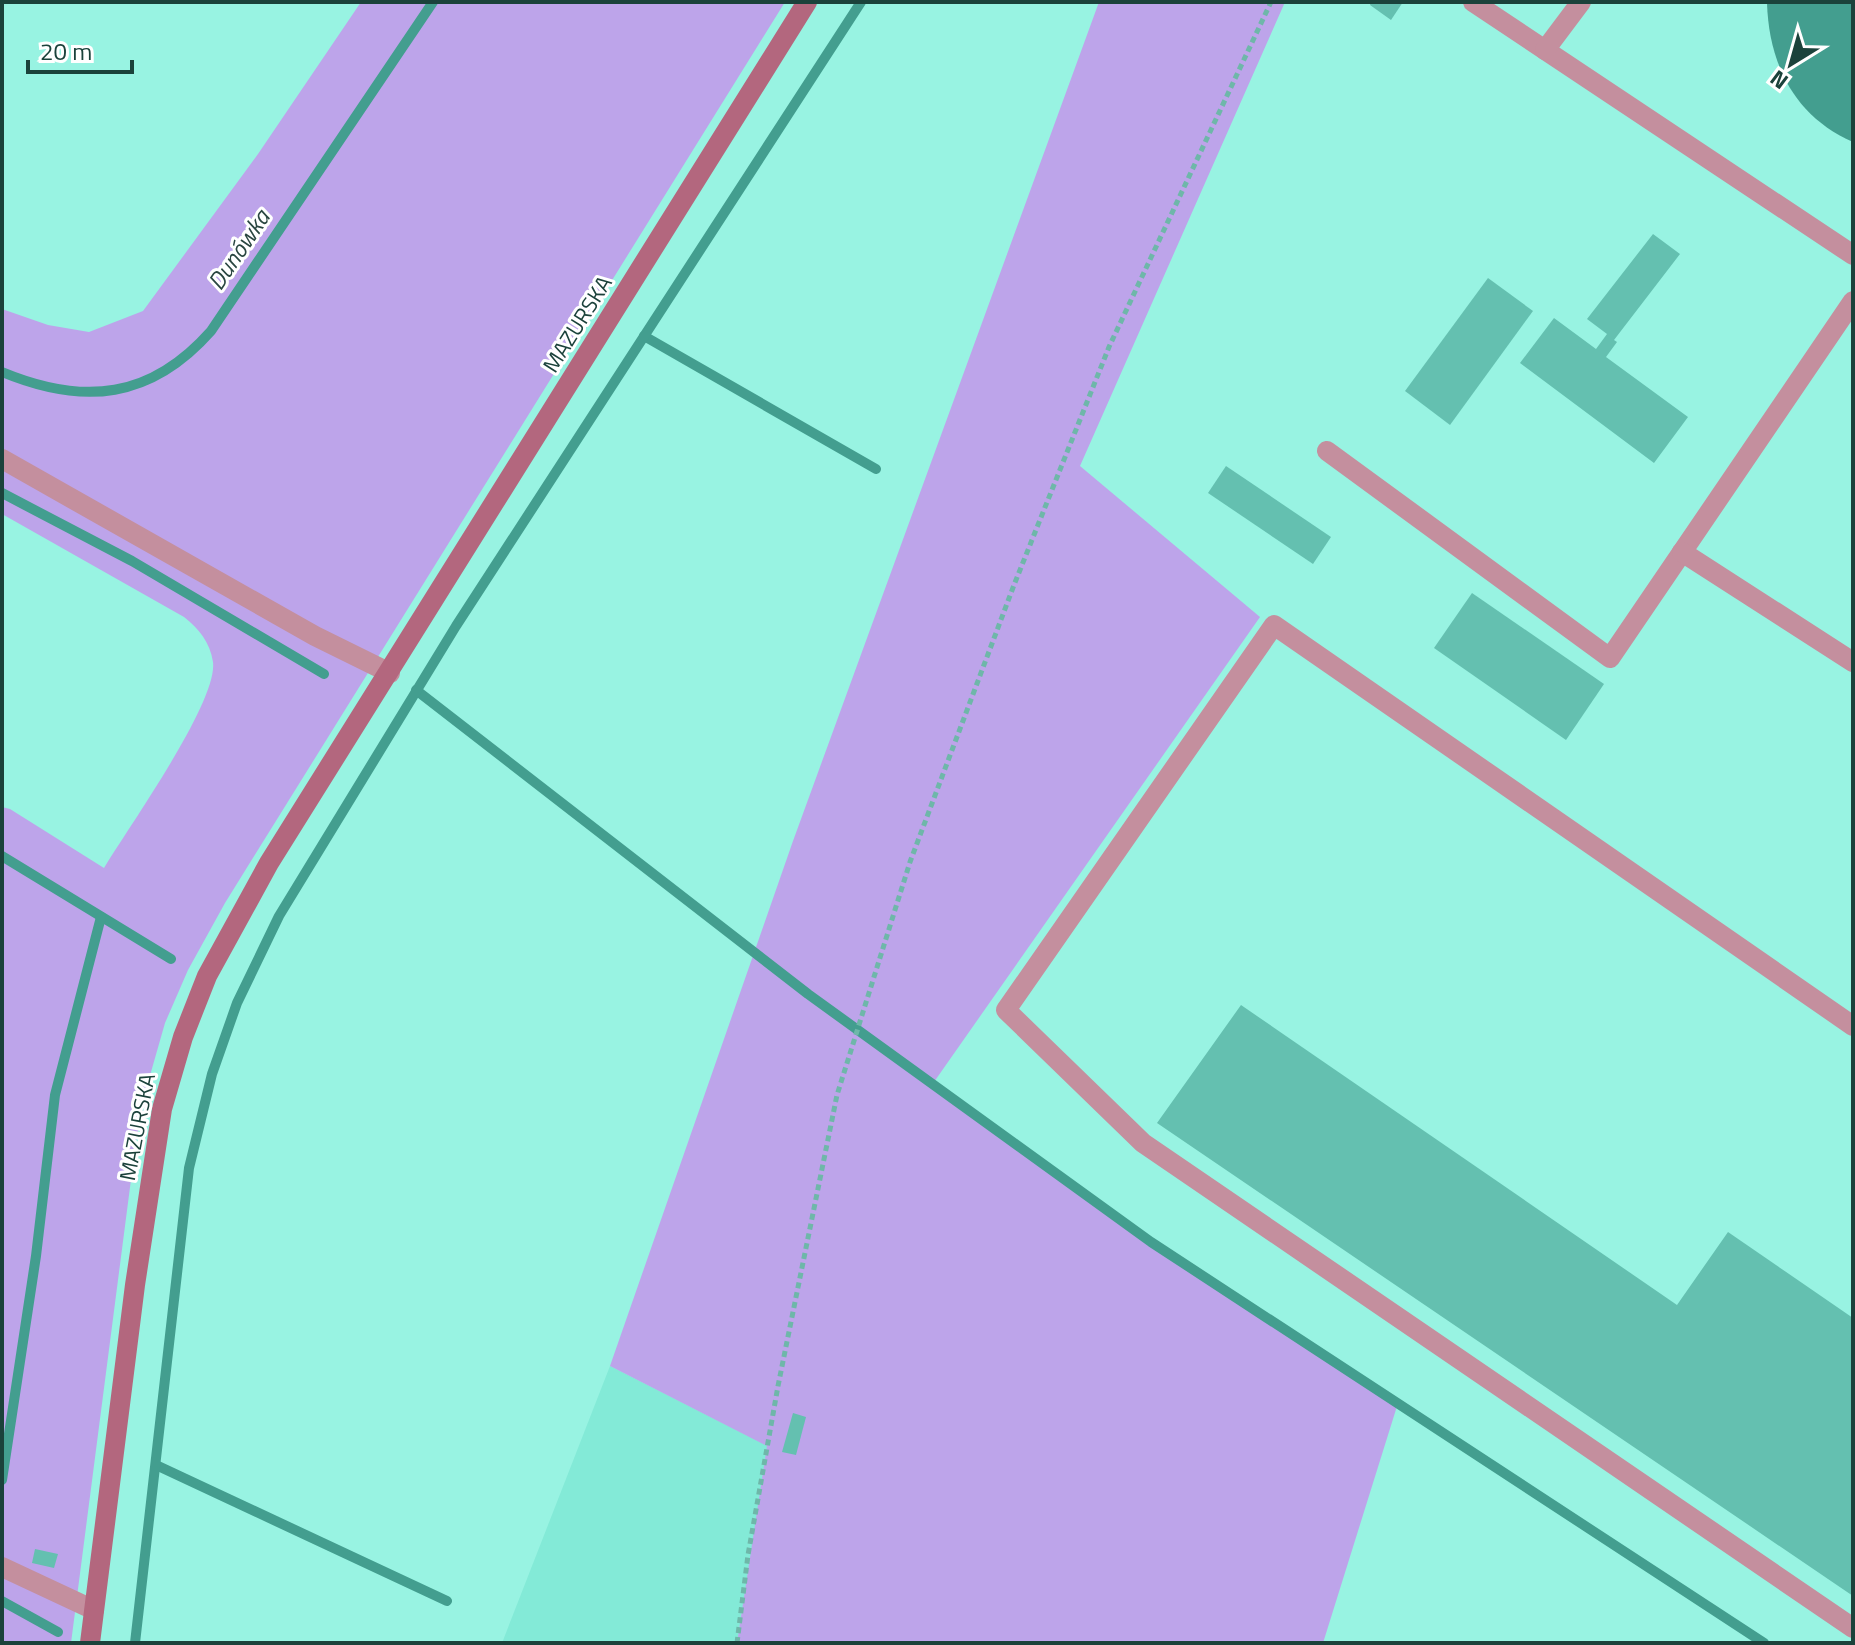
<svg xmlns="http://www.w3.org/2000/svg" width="1855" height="1645" font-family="'Titillium Web',sans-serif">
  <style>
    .built { fill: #83ead7 }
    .green { fill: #bda4ea }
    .water { fill: #439e8f }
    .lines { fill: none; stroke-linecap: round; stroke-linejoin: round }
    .stream { stroke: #439e8f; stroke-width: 10 }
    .building { fill: #64c0b0 }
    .path { stroke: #6eb7a9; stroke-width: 5; stroke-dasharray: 6 4; stroke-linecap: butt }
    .service { stroke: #c48f9e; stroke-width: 20 }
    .secondary { stroke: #b3677e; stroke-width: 20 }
    .labels { text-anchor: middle; stroke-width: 6; stroke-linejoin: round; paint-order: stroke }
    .street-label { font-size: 22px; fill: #1b423b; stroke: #fff }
    .water-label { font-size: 24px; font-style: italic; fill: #2a4641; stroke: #fff }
  </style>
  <rect width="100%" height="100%" fill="#98f3e2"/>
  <!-- built -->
  <polygon class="built" points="610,1366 768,1446 737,1643 502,1643"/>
  <!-- green -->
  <g class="green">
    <path d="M 361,2 L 785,2 L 225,903 L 188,970 L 165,1023 L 149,1079 L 136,1141 L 71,1643 L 2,1643 L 2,807 L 10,809 L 104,868 C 128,828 218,702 213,662 C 210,642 199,629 184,617 L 2,514 L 2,309 L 48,325 L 89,332 L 143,311 L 258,154 Z"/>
    <polygon points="1099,2 1285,2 1080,466 1260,617 934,1082 1151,1242 1398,1403 1323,1643 737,1643 767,1446 610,1366 793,841"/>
  </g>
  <!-- water -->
  <path class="water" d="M 1853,2 L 1853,142 C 1794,116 1769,64 1767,3 Z"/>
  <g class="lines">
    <!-- stream -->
    <g class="stream">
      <polyline points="644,336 876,469"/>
      <path d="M 2,372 C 84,406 151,399 211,331 L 433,2"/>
      <polyline points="2,493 132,561 324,674"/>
      <polyline points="416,690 808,994 1151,1242 1764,1643"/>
      <polyline points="2,856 171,959"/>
      <polyline points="156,1465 447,1601"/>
      <polyline points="2,1480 36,1256 55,1095 101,917"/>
      <polyline points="2,1601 58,1632"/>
      <polyline points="135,1643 189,1168 212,1074 237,1003 279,916 456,626 861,2"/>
    </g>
  </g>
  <!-- building -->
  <g class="building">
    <polygon points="1371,2 1403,2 1391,20 1370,5"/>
    <polygon points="1653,234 1680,254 1614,340 1617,342 1606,357 1688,417 1654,463 1520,363 1554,318 1596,349 1607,334 1587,319"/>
    <polygon points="1488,278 1533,311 1450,425 1405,391"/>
    <polygon points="1226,466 1331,537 1313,564 1208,493"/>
    <polygon points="1472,593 1604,684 1566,740 1434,648"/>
    <polygon points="1241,1005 1677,1305 1728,1232 1853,1318 1853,1596 1157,1123"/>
    <polygon points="793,1413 806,1417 796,1455 782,1452"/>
    <polygon points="35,1549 58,1554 54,1568 32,1563"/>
  </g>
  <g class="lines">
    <!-- path -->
    <polyline class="path" points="737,1643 748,1555 778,1386 837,1095 910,862 1014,585 1109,347 1271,2"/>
    <!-- service -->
    <g class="service">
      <polyline points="1473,2 1853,255"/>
      <polyline points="1545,50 1581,2"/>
      <polyline points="1327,451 1610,658 1853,301"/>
      <polyline points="2,459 315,636 390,673"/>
      <polyline points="1682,552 1853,662"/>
      <polyline points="1853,1026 1274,625 1006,1010 1143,1143 1853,1628"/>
      <polyline points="2,1567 94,1610"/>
    </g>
    <!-- secondary -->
    <polyline class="secondary" points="90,1643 135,1285 162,1109 183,1037 207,976 269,863 807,2"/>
  </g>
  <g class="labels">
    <!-- street labels -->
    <g class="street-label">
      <text transform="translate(577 324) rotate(-58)" y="8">MAZURSKA</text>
      <text transform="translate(137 1127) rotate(-79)" y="8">MAZURSKA</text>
    </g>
    <!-- water labels -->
    <g class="water-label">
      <text transform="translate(239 250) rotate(-56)" y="8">Dunówka</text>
    </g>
  </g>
  <!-- border -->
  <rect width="1855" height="1645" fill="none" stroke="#1b423b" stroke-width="8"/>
  <!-- north arrow -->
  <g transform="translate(1791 64) rotate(217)" stroke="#ffffff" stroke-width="6" paint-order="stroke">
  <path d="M0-6L14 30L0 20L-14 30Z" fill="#1b423b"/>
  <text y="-12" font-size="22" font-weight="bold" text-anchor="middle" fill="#1b423b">N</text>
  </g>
  <!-- scale -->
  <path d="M28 60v12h104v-12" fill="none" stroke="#1b423b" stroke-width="4"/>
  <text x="40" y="60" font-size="24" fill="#1b423b" stroke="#ffffff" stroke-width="6" paint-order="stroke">20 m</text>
</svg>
